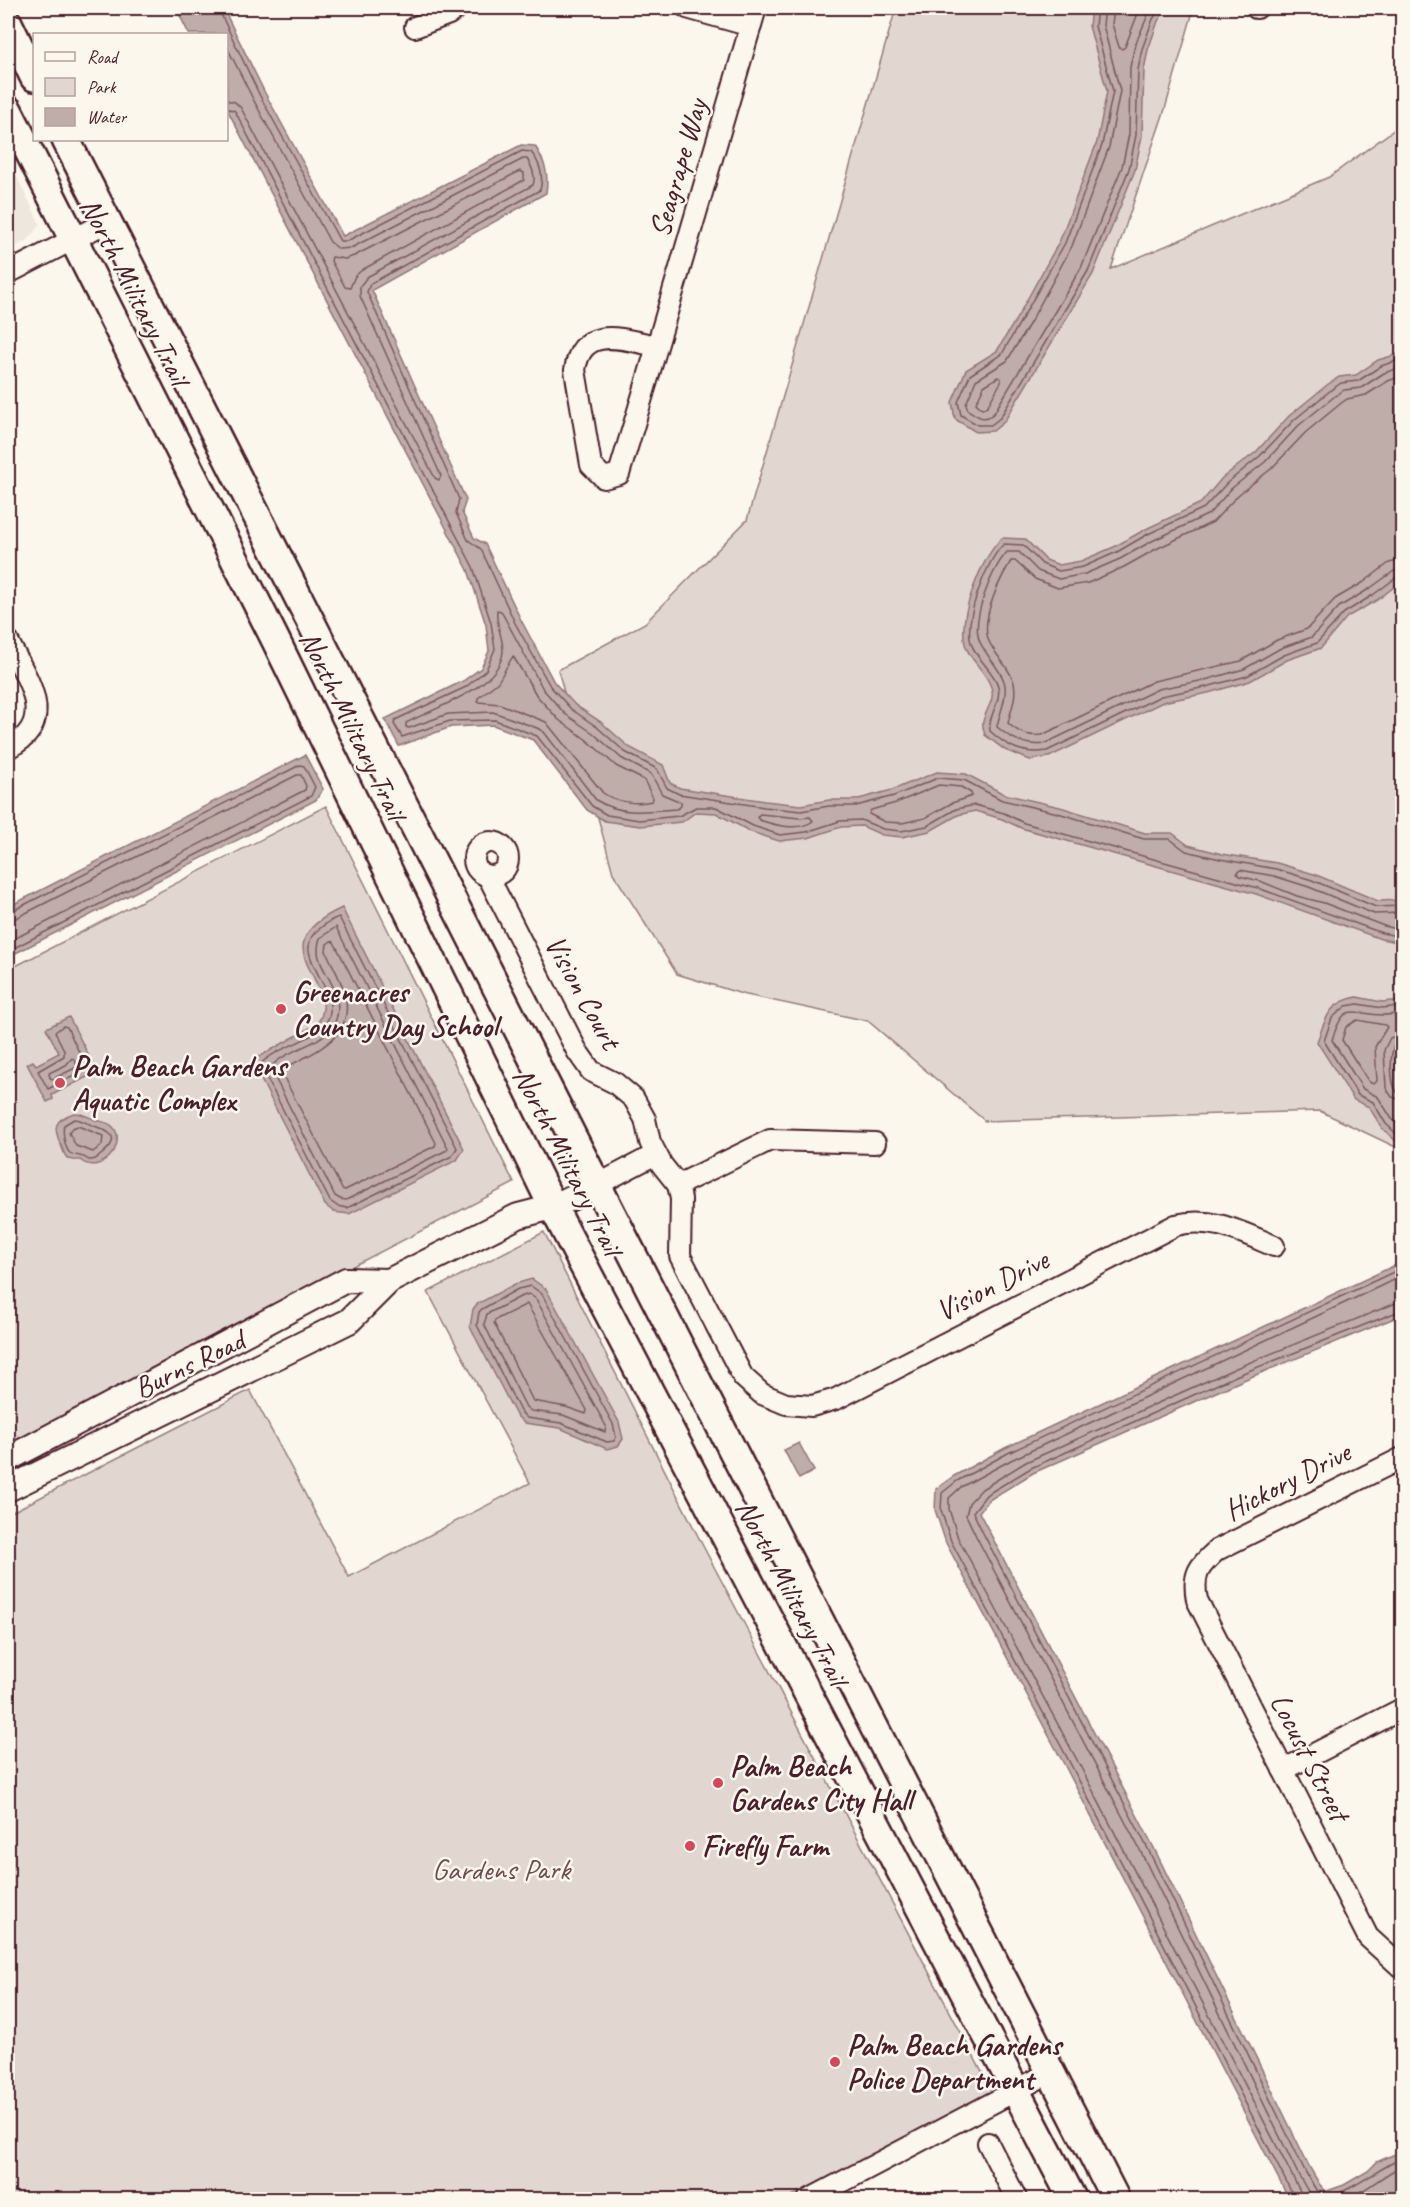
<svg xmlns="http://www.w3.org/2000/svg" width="1410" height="2207" font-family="Caveat,sans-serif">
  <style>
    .built { fill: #eee7de }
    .green { fill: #e2d7d0; stroke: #967b7e; stroke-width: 1.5 }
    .water { fill: #bfadaa; stroke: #907477; stroke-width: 1.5 }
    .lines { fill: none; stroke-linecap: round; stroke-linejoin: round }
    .shore { stroke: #79585e; stroke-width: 1.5 }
    .minor-casing { stroke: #4a1f2b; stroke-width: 24 }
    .tertiary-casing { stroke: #4a1f2b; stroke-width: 28 }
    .secondary-casing { stroke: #4a1f2b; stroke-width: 32 }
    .minor { stroke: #fbf7ec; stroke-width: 20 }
    .tertiary { stroke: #fbf7ec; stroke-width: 24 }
    .secondary { stroke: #fbf7ec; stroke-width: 27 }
    .poi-dot { fill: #d1495b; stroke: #fbf7ec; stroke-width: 2 }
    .labels { text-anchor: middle; stroke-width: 5; stroke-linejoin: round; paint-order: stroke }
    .street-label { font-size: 30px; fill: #4a1f2b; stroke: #fbf7ec }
    .poi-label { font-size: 30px; font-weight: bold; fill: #4a1f2b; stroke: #fbf7ec; text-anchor: start }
    .park-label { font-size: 30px; fill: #704d54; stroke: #fbf7ec }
  </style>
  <rect width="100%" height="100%" fill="#fbf7ec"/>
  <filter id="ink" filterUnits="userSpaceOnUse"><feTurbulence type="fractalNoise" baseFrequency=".0167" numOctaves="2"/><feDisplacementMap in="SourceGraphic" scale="12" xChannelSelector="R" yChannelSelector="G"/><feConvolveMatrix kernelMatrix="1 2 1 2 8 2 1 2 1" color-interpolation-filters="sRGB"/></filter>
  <g filter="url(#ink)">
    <!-- built -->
    <polygon class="built" points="8,159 40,224 28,240 8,251"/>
    <!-- green -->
    <g class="green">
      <polygon points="896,8 1194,8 1165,109 1111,269 1329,177 1402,124 1402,1150 1320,1111 985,1121 868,1021 742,994 677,974 613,873 558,670 645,623 747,520"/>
      <polygon points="326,806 514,1183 8,1444 8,970"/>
      <polygon points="544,1232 703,1546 993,2093 786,2199 8,2199 8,1514 250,1390 349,1577 530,1483 428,1292"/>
    </g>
    <!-- water -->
    <g class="water">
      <path d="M 176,8 L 223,8 L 265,93 L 343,236 L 521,145 L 535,146 C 545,162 549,174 546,193 L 372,290 L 466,500 L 462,512 L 474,538 L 485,544 L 521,620 L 554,682 L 575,705 L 601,722 L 629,747 L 663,765 L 670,783 L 680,788 L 765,801 L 801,805 L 829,800 L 855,800 L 892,790 L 937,772 L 966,774 L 1004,794 L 1060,807 L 1145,833 L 1172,833 L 1188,845 L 1222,854 L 1277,863 L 1314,874 L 1378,901 L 1402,900 L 1402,943 L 1381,939 L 1256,894 L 1021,828 L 1002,819 L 975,811 L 958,815 L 930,831 L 902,837 L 882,835 L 862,826 L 841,827 L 808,838 L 779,841 L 751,832 L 716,813 L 696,812 L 682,822 L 640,826 L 605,821 L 587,810 L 533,740 L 493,725 L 451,727 L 399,746 L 385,719 L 463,681 L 481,668 L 489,651 L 486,625 L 468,570 L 227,109 L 226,34 L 189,34 Z"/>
      <polygon points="1091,8 1167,8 1158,21 1148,50 1144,70 1142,136 1135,170 1122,202 1093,274 1004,422 993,431 976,432 955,419 952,402 966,370 997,351 1018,316 1060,240 1097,142 1107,91 1089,26"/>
      <path d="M 1402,353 L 1402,581 L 1377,600 L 1347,617 L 1321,648 L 1287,660 L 1250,681 L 1208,693 L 1163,702 L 1049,757 L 1030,760 L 1005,750 L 985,735 C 984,731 982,726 983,722 C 985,710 996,700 991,687 C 986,671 969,660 965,644 C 958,616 982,556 1002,538 L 1025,539 L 1046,560 L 1059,565 L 1081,561 L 1114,547 L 1146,529 L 1201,503 L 1222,478 L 1256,452 L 1289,416 L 1327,385 L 1339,377 L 1356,375 L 1378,360 Z"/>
      <polygon points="305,755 323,789 316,800 8,957 8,907"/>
      <path d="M 342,908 L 464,1149 L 457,1160 L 349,1214 L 334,1212 L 325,1205 L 253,1064 L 255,1059 L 317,1024 C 347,983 254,948 342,908 Z"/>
      <path d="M 1357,997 L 1382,1002 L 1402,1000 L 1402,1044 L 1397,1051 L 1399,1085 L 1402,1091 L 1402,1147 L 1382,1128 L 1369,1107 L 1354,1100 L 1317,1042 C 1326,1017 1329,1002 1357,997 Z"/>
      <polygon points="69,1017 97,1072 52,1095 53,1099 47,1102 27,1064 33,1061 36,1065 59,1053 46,1028"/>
      <path d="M 74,1113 C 82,1113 88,1117 96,1120 C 102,1122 109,1122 113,1127 C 128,1144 101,1177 80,1160 C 64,1161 66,1157 61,1145 C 53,1128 53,1120 74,1113 Z"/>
      <polygon points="1402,1262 1402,1315 1241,1381 1033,1473 989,1500 979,1512 1153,1846 1310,2168 1324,2192 1344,2185 1368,2171 1377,2162 1402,2151 1402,2195 1393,2199 1289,2199 1065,1766 946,1543 935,1510 936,1489 954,1476 1005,1448"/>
      <polygon points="532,1279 546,1289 619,1422 623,1439 618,1446 607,1449 560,1428 524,1423 516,1415 470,1327 473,1309 477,1304 515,1284"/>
      <polygon points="799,1443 814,1471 799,1479 784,1450"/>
    </g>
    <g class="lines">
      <!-- shore -->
      <g class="shore">
        <path d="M 218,8 L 260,96 L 340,241 L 347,241 L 522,151 L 531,152 C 540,163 544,176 540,190 L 370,284 L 367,292 L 459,499 L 456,513 L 468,540 L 481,549 L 515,623 L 550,686 L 571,709 L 597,727 L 625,752 L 657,769 L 667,788 L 679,794 L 764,807 L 801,811 L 829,806 L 856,806 L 894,796 L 938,778 L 964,780 L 1002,800 L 1058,813 L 1144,839 L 1170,839 L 1186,851 L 1220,859 L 1276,869 L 1312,880 L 1376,907 L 1402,906"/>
        <polyline points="1097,8 1095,26 1113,91 1102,145 1065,243 1002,354 970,375 958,402 961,415 978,425 991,425 1000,418 1088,271 1129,169 1136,135 1138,70 1142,49 1153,19 1160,8"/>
        <path d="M 1105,8 L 1103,25 L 1120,91 L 1109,147 L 1072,246 L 1030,323 L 1007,361 L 976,380 L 966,404 L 968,410 C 978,417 984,422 994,413 L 1081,268 L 1122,167 L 1129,134 L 1130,67 L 1135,45 L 1151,8"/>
        <polyline points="1114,8 1112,24 1119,47 1122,49 1125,47 1140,8"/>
        <path d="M 226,45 L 253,99 L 330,242 L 339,249 L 351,248 L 523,159 L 527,159 C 532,167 536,177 533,185 L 367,277 L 360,286 L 360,296 L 441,476 L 439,480 L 435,478 L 241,108 L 235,102 L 226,100"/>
        <polyline points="226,108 235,111 473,567 491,623 495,649 486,670 466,687 395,720 394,724 402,737 450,721 495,720 537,736 592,806 607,815 639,820 679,816 696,807 716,807 753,826 780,835 806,832 840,821 861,820 883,829 901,831 927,826 956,809 975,805 1004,813 1024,823 1258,888 1382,933 1402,937"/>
        <polygon points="520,171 524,173 524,180 362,270 355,276 350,288 345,287 331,261 332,257 345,259 354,256"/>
        <path d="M 1402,359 L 1381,366 L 1358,381 L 1341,383 L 1331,390 L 1294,420 L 1260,456 L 1227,483 L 1204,508 L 1148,534 L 1117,552 L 1083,567 L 1059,571 L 1042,564 L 1023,545 L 1004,544 C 986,560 964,620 971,643 C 976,659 994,671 998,686 C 1002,703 987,716 990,731 C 1007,747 1024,755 1047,751 L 1161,696 L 1206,687 L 1247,676 L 1284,655 L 1317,643 L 1344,613 L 1373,595 L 1397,577 L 1402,576"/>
        <path d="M 1402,367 L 1384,373 L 1361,388 L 1344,390 L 1335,396 L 1298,426 L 1265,462 L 1232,488 L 1209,514 L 1152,541 L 1120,559 L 1085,574 L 1059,579 L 1038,571 L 1019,552 L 1007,552 C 992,569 970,620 980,642 C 986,656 1004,673 1005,686 C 1007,701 999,713 997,727 C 1011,739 1026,747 1044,744 L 1158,689 L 1205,680 L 1244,669 L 1281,648 L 1312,637 L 1339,607 L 1369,589 L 1394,571 L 1402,569"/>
        <path d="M 1402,376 L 1388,381 L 1366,395 L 1347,399 L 1340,404 L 1305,433 L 1271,469 L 1238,495 L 1213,522 L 1156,549 L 1124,567 L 1088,583 L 1058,588 L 1035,579 L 1015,561 L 1011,561 C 1000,579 981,617 988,639 C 994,655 1010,667 1014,683 C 1017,697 1011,710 1008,723 C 1017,732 1029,737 1042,735 L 1154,681 L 1241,661 L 1277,640 L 1307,629 L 1335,599 L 1364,582 L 1389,563 L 1402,560"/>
        <polygon points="998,377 1001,379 1001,382 987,407 982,409 976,403 984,386"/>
        <path d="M 497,610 L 501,611 L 543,689 L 565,714 L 593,733 L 621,758 L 651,774 L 662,794 L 681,802 L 681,806 L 677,809 C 649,811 621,816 596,800 L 544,732 L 537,728 L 493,712 L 448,714 L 409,728 L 406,727 L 406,723 C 434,708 501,687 503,651 C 503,637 495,623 497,610 Z"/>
        <path d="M 513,656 L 537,696 L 559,720 L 587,740 L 616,766 L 644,780 L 653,798 L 652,801 C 637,805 616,802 603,793 L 546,722 L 500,704 L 478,702 L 478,698 L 498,682 Z"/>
        <polygon points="939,785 961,787 971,793 972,796 952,803 925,818 902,823 885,822 869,814 871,810 896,803"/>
        <path d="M 760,814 L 800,818 L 810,817 L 813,821 C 798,832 775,825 759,820 L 757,817 Z"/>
        <polyline points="8,912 12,911 300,765 304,766 315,787 311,796 8,951"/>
        <polyline points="1402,913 1374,914 1309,887 1274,876 1240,870 1237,873 1239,876 1260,881 1297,896 1324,903 1384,926 1402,930"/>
        <path d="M 339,917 L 457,1148 L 452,1156 L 347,1208 L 337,1206 L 330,1201 L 260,1065 C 275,1046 318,1041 328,1019 C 342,989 287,953 319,929 C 326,924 331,919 339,917 Z"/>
        <polyline points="8,920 16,918 297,775 301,775 306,786 305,790 8,942"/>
        <path d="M 336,927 L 448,1148 L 447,1150 L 346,1200 L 340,1199 L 335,1196 L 270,1068 C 291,1042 349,1045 336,995 C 330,973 312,962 320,938 Z"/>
        <path d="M 331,941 L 334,942 L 436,1143 L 435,1146 L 345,1190 L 342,1189 L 281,1072 L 283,1069 C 315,1051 355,1039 345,994 C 341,979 332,965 326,951 L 327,944 Z"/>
        <polyline points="1402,1006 1382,1008 1358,1004 1346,1006 1332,1018 1324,1041 1358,1095 1373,1102 1386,1124 1402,1139"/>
        <path d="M 1402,1013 C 1396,1014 1389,1015 1383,1015 C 1352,1015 1345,999 1332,1040 L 1363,1089 L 1378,1097 L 1392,1119 L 1402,1129"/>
        <polygon points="1357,1020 1385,1025 1387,1027 1375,1047 1377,1081 1374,1084 1369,1082 1342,1040 1346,1027"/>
        <polygon points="63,1026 67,1027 87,1069 48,1089 38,1071 64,1056 64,1050 55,1032"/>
        <polyline points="1402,1034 1390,1038 1384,1050 1386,1088 1392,1097 1402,1100"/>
        <path d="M 1402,1041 L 1396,1043 C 1389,1051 1390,1083 1397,1092 L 1402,1092"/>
        <polygon points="72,1058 75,1060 77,1067 53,1079 50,1078 49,1073 66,1065"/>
        <path d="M 74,1119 C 81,1119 85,1123 92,1125 C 109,1131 123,1137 102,1154 C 97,1158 96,1160 89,1160 C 81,1154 76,1157 70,1153 C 65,1149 62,1132 64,1125 Z"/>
        <polygon points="78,1126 103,1136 102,1145 93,1152 76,1146 69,1133 72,1128"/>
        <polygon points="531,1286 542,1294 613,1424 616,1437 614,1441 607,1442 561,1423 527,1418 520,1411 477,1325 479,1312 482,1309 518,1289"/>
        <polygon points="529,1294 536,1299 606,1426 605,1432 563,1415 531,1411 526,1407 484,1324 487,1314 520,1297"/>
        <polygon points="527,1304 587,1410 586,1414 566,1407 533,1401 494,1323 495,1320"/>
        <path d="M 1402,1310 L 1238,1375 L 1031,1468 L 986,1495 L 973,1512 L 983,1533 L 1148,1849 L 1305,2171 L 1319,2195 L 1326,2198 C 1355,2189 1376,2170 1402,2158"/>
        <polyline points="1294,2200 1293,2195 1070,1763 951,1541 941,1510 942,1493 957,1481 1008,1453 1402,1268"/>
        <polyline points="1301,2200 1300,2191 1077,1760 958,1538 949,1509 949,1498 961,1487 1011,1460 1402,1276"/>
        <polyline points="1313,2200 1298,2174 1141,1852 976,1536 966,1515 969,1503 982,1489 1026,1462 1236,1368 1396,1303 1402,1303"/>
        <path d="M 1345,2200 C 1366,2192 1382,2175 1402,2166"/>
      </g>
      <defs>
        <g id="minor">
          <polyline points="687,8 751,26"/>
          <polyline points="1256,8 1257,8"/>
          <polyline points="415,27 449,14 457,8"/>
          <polyline points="8,273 107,222"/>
          <path d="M 657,346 C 625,340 582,323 575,370 L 591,465 L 604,478 L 619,474 L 644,391 L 756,8"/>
          <path d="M 8,641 C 26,678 60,722 8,748"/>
          <circle cx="491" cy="859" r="17"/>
          <path d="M 488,876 L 577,1051 L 591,1071 L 615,1083 L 634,1099 L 645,1119 L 650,1142 L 662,1165 L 678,1185 L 681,1199 L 680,1256 L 743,1377 L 762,1394 L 786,1404 L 812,1406 L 836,1399 L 1176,1225 C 1212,1216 1241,1232 1274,1246"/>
          <polyline points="597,1185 656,1154"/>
          <polyline points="678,1185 770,1140 875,1143"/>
          <polyline points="1283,1770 1402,1709"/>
          <path d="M 1401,1967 L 1368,1937 L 1197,1600 C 1192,1574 1199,1566 1217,1550 L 1402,1458"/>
          <polyline points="988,2143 1017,2200"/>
          <polyline points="808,2200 1051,2072"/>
        </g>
        <g id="tertiary">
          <polyline points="8,1459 346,1280 389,1281"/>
          <polyline points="8,1489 349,1321 389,1281 518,1216 553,1207 597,1185"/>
        </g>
        <g id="secondary">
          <polyline points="8,23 34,77"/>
          <polyline points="8,110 275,639 553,1207 1073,2200"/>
          <polyline points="66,140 597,1185 1116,2200"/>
        </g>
      </defs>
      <!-- minor casing -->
      <use href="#minor" class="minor-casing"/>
      <!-- tertiary casing -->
      <use href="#tertiary" class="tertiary-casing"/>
      <!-- secondary casing -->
      <use href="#secondary" class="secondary-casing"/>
      <!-- minor -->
      <use href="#minor" class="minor"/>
      <!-- tertiary -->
      <use href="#tertiary" class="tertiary"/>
      <!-- secondary -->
      <use href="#secondary" class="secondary"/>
    </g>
  </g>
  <!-- markers -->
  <g class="poi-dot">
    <circle cx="281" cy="1009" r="6"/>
    <circle cx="60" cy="1083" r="6"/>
    <circle cx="718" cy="1783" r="6"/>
    <circle cx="690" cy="1846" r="6"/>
    <circle cx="835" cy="2062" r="6"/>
  </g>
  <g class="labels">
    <!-- street labels -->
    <g class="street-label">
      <text transform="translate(678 168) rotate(-74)" y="10">Seagrape Way</text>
      <text transform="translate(135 291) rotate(63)" y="10">North Military Trail</text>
      <text transform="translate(353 725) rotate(64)" y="10">North Military Trail</text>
      <text transform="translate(583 992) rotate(61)" y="10">Vision Court</text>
      <text transform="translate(568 1161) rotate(63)" y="10">North Military Trail</text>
      <text transform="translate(992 1285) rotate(-27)" y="10">Vision Drive</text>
      <text transform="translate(189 1364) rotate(-26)" y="10">Burns Road</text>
      <text transform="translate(1287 1481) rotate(-27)" y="10">Hickory Drive</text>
      <text transform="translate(792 1592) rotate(62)" y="10">North Military Trail</text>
      <text transform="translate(1310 1757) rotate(63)" y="10">Locust Street</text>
    </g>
    <!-- poi labels -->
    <g class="poi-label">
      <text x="293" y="1002">Greenacres<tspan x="293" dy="34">Country Day School</tspan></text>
      <text x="72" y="1076">Palm Beach Gardens<tspan x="72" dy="34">Aquatic Complex</tspan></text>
      <text x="730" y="1776">Palm Beach<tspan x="730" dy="34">Gardens City Hall</tspan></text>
      <text x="702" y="1856">Firefly Farm</text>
      <text x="847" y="2055">Palm Beach Gardens<tspan x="847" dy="34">Police Department</tspan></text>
    </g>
    <!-- park labels -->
    <g class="park-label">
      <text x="501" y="1879">Gardens Park</text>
    </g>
  </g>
  <!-- margin -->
  <rect width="1410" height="2207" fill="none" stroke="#fbf7ec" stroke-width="30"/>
  <rect x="15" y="15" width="1380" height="2177" fill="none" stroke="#4a1f2b" stroke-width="2" filter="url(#ink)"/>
  <!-- legend -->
  <rect x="33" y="33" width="195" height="108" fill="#fbf7ec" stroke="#b4a19f" stroke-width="1.5"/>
  <rect x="45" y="52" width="30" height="9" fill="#fbf7ec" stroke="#b4a19f" stroke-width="1.5"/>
  <text x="87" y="63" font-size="18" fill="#4a1f2b">Road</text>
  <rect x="45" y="78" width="30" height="18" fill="#e2d7d0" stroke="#b4a19f" stroke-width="1.5"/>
  <text x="87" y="93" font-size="18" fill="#4a1f2b">Park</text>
  <rect x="45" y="108" width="30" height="18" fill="#bfadaa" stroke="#b4a19f" stroke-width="1.5"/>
  <text x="87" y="123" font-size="18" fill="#4a1f2b">Water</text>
</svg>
